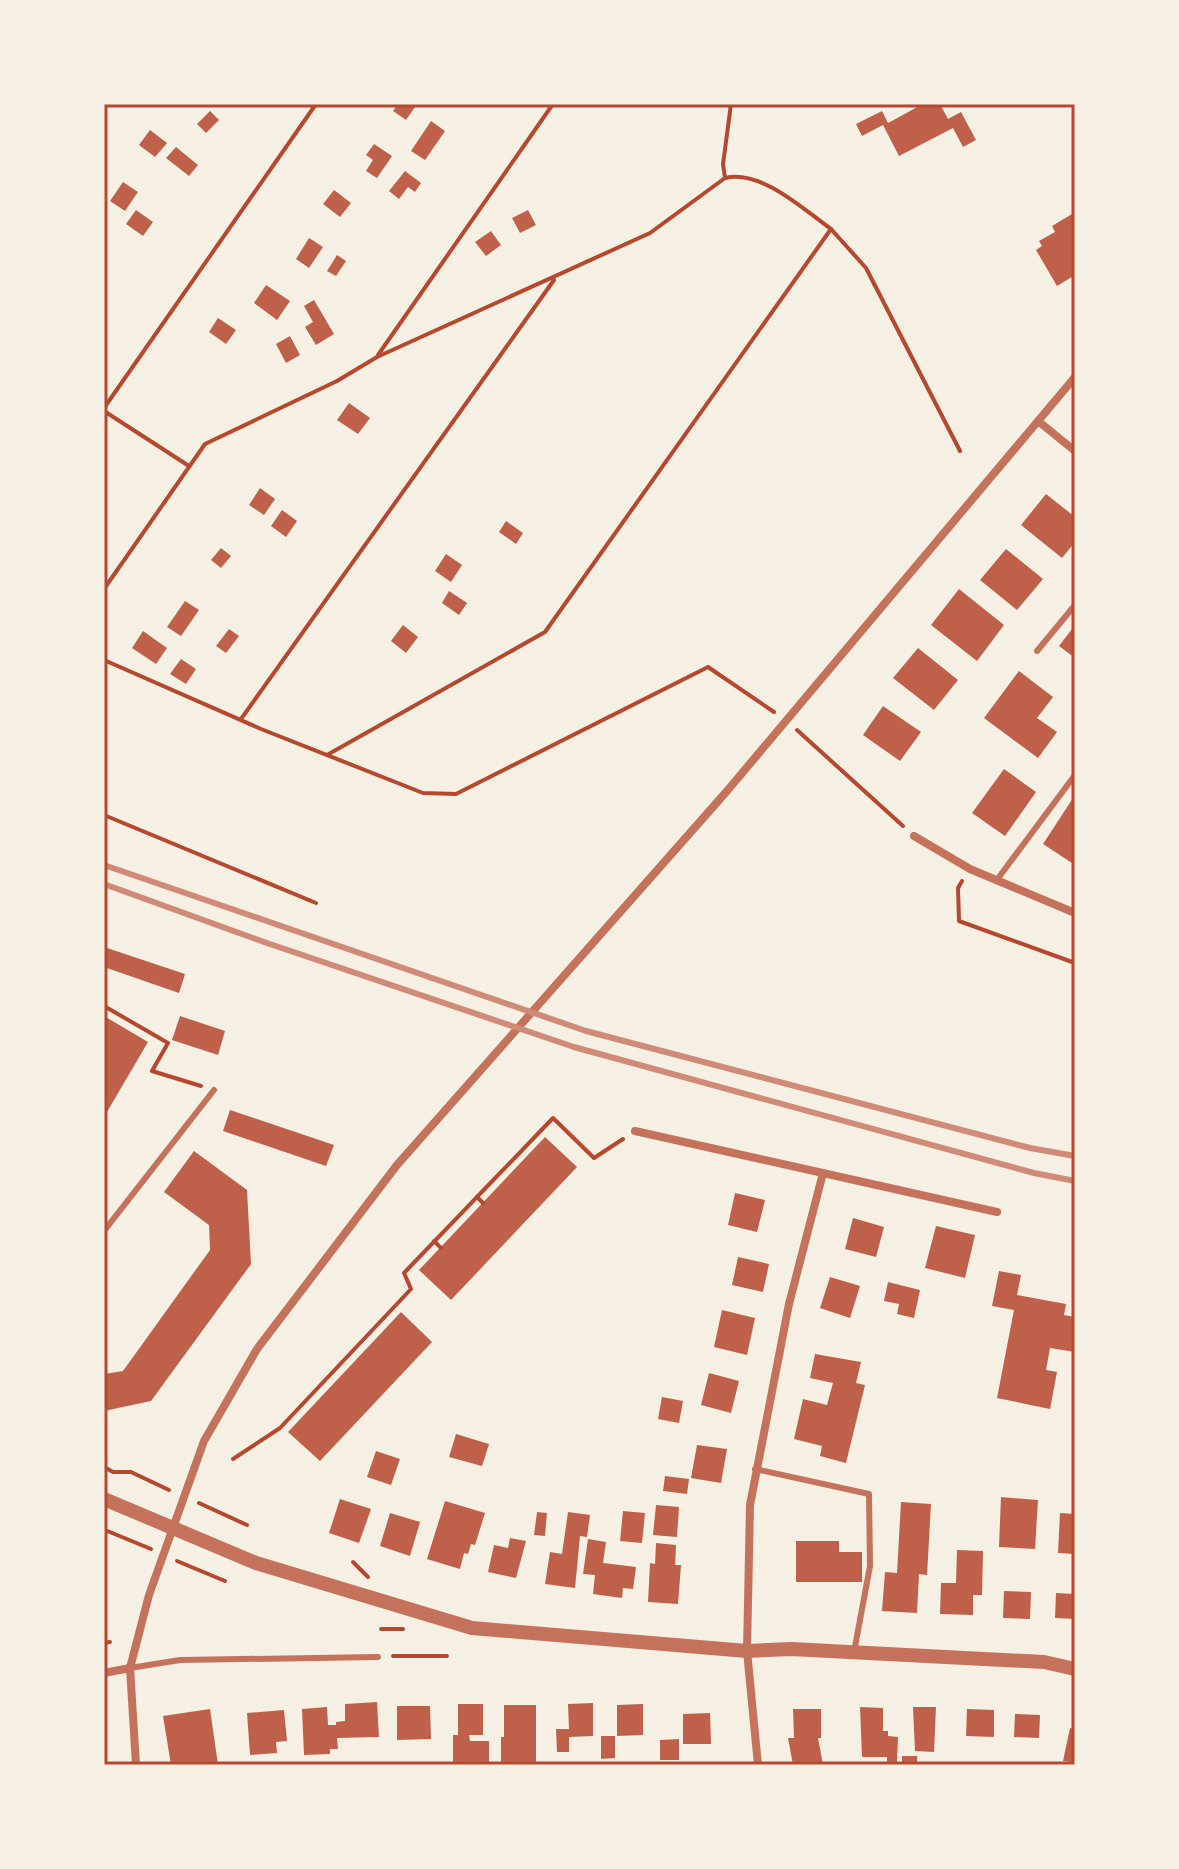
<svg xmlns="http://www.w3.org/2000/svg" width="1179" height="1869" font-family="Inter,sans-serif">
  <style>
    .building { fill: #bf614a }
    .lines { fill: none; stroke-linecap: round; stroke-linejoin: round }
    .path { stroke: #b5482f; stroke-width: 4 }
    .service { stroke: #c5725c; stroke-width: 6 }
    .minor { stroke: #c5725c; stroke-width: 8 }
    .tertiary { stroke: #c5725c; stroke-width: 14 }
    .rail { stroke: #cf8b77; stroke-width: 6 }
    .neatline { fill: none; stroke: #b5482f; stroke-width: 3 }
  </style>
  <rect width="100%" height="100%" fill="#f6efe4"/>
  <!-- building -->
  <g class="building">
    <polygon points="398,104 411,104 415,107 406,120 393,111"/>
    <polygon points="923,104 940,104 948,119 961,112 976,140 963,147 953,128 899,156 883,125 862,136 856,124 882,111 888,123"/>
    <polygon points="210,111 219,120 206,133 197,124"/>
    <polygon points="431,121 445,131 425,160 411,151"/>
    <polygon points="150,130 167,143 155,157 139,145"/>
    <polygon points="374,144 392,156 377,178 366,171 373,160 366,155"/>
    <polygon points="176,147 198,165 189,176 166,158"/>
    <polygon points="405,171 421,183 415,192 408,187 399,199 389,191"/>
    <polygon points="123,182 138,192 125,211 110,201"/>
    <polygon points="334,190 351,203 340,217 323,204"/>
    <polygon points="136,210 153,222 143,236 126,224"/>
    <polygon points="528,210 536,225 520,233 512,218"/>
    <polygon points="1072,214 1075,218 1075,275 1057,286 1036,250 1042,246 1039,241 1055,232 1052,226"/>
    <polygon points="491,231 501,245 486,256 475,242"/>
    <polygon points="309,238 323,247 309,268 296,259"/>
    <polygon points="337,255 346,261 336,276 327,271"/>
    <polygon points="266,285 290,301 277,320 254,303"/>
    <polygon points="314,300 334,334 316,345 305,327 313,322 304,306"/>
    <polygon points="218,318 236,330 226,344 209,332"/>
    <polygon points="290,336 300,355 286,363 276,344"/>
    <polygon points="349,403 370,418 358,434 337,420"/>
    <polygon points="260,488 275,499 264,515 249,505"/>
    <polygon points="1046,494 1075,517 1075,542 1062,558 1021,525"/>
    <polygon points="282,510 297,521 286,537 271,526"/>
    <polygon points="506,521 523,533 516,544 499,532"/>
    <polygon points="221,548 231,556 221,568 211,560"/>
    <polygon points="1006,549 1043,579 1017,610 980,580"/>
    <polygon points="446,554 462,565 451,582 435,571"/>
    <polygon points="959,589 1004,625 977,661 931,625"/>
    <polygon points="449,591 467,603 459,615 442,603"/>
    <polygon points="185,601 199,610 181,636 167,627"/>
    <polygon points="403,625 418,637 406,653 391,641"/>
    <polygon points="1075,625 1075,658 1059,646"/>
    <polygon points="229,629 239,636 226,653 216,646"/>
    <polygon points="143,631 167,648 156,664 132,648"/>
    <polygon points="918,648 958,680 934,710 893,678"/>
    <polygon points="181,659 196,669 186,684 170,674"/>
    <polygon points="1019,671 1053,697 1037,718 1057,732 1038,758 984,718"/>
    <polygon points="883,706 921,732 900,761 863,735"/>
    <polygon points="1004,769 1036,792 1005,836 972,813"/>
    <polygon points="1075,795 1075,865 1043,844"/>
    <polygon points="104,947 185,974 179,993 104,967"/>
    <polygon points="104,1016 148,1042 104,1117"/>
    <polygon points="180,1016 225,1031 218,1055 172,1040"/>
    <polygon points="230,1110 334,1145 326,1166 223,1131"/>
    <polygon points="545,1137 577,1167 451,1300 419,1270"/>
    <polygon points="194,1151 247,1190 251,1264 151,1401 104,1411 104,1374 123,1371 210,1250 209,1225 164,1192"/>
    <polygon points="735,1193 765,1200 757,1232 728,1225"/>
    <polygon points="853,1218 884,1227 876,1257 845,1249"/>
    <polygon points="936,1226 975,1235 965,1278 925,1268"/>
    <polygon points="738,1257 769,1264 763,1292 732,1285"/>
    <polygon points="999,1271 1021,1275 1017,1295 1066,1304 1064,1315 1075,1317 1075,1352 1050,1348 1046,1370 1057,1372 1050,1409 997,1398 1014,1310 992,1306"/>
    <polygon points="830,1277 860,1286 850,1318 820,1308"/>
    <polygon points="888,1282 920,1290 914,1318 897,1314 899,1304 884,1301"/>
    <polygon points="722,1310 755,1318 747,1355 714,1347"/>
    <polygon points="401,1312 432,1342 320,1461 288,1432"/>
    <polygon points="815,1354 861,1362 856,1383 865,1385 846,1463 820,1456 822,1446 794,1439 803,1399 827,1405 833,1383 810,1378"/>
    <polygon points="709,1373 739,1381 731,1413 701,1405"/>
    <polygon points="662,1397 683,1401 679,1423 658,1419"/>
    <polygon points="456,1434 489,1444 482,1466 449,1457"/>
    <polygon points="697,1445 727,1449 721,1483 691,1478"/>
    <polygon points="376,1451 400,1459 391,1485 367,1477"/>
    <polygon points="665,1476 689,1479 687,1494 663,1491"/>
    <polygon points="1001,1497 1038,1500 1035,1549 999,1547"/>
    <polygon points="340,1499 371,1509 359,1543 329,1533"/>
    <polygon points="445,1501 485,1513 475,1545 471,1544 468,1554 464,1553 460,1569 427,1559"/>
    <polygon points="901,1502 931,1504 927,1575 919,1574 917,1613 882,1611 885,1572 897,1573"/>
    <polygon points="656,1505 679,1507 677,1537 653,1535"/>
    <polygon points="623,1511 645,1513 642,1543 620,1541"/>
    <polygon points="537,1512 547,1513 545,1536 534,1535"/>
    <polygon points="568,1512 590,1515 587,1537 580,1536 575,1588 545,1584 550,1552 562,1554"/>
    <polygon points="390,1513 420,1522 410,1556 380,1546"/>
    <polygon points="1060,1513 1075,1514 1075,1554 1058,1553"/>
    <polygon points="510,1538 526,1541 516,1578 488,1572 494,1545 508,1548"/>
    <polygon points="588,1539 606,1542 603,1563 636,1567 633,1589 623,1588 622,1598 593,1594 595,1575 583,1574"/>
    <polygon points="796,1541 839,1541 839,1552 862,1552 862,1582 796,1582"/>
    <polygon points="656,1543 676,1545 675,1565 681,1565 678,1604 648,1602 650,1563 655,1564"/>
    <polygon points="957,1550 983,1551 982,1595 973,1595 973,1615 940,1614 941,1583 956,1583"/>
    <polygon points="1004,1591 1031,1592 1030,1619 1003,1618"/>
    <polygon points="1056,1593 1075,1594 1075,1619 1055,1618"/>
    <polygon points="377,1702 379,1737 337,1738 338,1749 330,1749 330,1754 304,1755 302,1709 327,1707 328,1725 336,1725 336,1722 345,1721 345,1704"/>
    <polygon points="593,1703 593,1736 569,1737 569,1752 557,1752 556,1729 569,1729 568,1704"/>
    <polygon points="458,1704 483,1704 483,1735 469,1735 470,1741 489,1741 489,1765 453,1765 453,1735 458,1735"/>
    <polygon points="643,1704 643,1735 617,1736 617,1705"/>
    <polygon points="504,1705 536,1705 536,1765 501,1765 501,1737 504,1737"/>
    <polygon points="397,1706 430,1706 431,1739 397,1740"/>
    <polygon points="860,1707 883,1708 883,1731 888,1731 888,1736 898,1737 897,1763 887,1763 887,1757 862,1757"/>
    <polygon points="913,1707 936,1707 934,1752 915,1751"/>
    <polygon points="210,1709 218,1765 171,1765 163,1716"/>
    <polygon points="793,1709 821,1709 821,1738 818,1738 823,1765 793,1765 788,1738 794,1738"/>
    <polygon points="967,1709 994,1710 994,1737 966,1736"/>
    <polygon points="284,1710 287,1741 276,1742 277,1753 250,1755 247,1713"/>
    <polygon points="710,1713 711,1744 683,1744 683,1714"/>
    <polygon points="1015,1714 1040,1715 1039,1738 1014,1737"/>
    <polygon points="1070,1728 1075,1729 1072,1762 1063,1761"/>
    <polygon points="601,1736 615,1736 615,1758 601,1759"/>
    <polygon points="679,1739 679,1760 660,1760 660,1740"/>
    <rect x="902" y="1756" width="15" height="9"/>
  </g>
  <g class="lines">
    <!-- path -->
    <g class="path">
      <polyline points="831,229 866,268 960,451"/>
      <polyline points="378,355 553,104"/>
      <polyline points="104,408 316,104"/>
      <polyline points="104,411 189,466"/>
      <polyline points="104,589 205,444 337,381 377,357 650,233 725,178 723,164 731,104"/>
      <polyline points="104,660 261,729 423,793 456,794 708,667 774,712"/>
      <polyline points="241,719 554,280"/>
      <polyline points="797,730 903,826"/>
      <path d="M 327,755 L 545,632 L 831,229 C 803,209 760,169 725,178"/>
      <polyline points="104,815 316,903"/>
      <polyline points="962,881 958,888 959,921 1075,963"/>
      <polyline points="104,1006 168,1043 152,1071 201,1086"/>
      <polyline points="477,1197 483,1203"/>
      <polyline points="434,1241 441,1248"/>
      <polyline points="233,1459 280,1428 411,1289 404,1273 553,1118 594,1158 623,1139"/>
      <polyline points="104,1467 113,1472 131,1472 169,1490"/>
      <polyline points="199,1503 247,1525"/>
      <polyline points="105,1530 151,1549"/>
      <polyline points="177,1561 225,1581"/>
      <polyline points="353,1562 368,1577"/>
      <polyline points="381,1629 403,1629"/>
      <polyline points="104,1643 110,1642"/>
      <polyline points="393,1656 447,1656"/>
    </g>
    <!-- service -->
    <g class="service">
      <polyline points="1037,651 1075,605"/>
      <polyline points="996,881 1075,775"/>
      <polyline points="104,1231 214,1090"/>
      <polyline points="755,1469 869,1494 870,1566 854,1652"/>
      <polyline points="130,1668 180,1660 378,1657"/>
    </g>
    <!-- minor -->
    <g class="minor">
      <polyline points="1038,421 1075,451"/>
      <polyline points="914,836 970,869 1075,913"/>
      <polyline points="635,1131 997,1212"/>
      <polyline points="104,1673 130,1668"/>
      <polyline points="136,1765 130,1668 149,1595 204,1441 257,1349 397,1165 727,791 1075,377"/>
      <polyline points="758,1765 747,1651 750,1505 789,1304 823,1173"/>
    </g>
    <!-- tertiary -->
    <polyline class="tertiary" points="104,1499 256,1563 472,1628 747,1651 791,1649 1044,1662 1075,1669"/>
    <!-- rail -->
    <g class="rail">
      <polyline points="104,865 586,1031 1030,1148 1075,1156"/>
      <polyline points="104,884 264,942 574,1047 1034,1173 1075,1181"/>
    </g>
  </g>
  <!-- border -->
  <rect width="1179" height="1869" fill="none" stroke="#f6efe4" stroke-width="212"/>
  <rect x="106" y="106" width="967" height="1657" class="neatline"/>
</svg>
